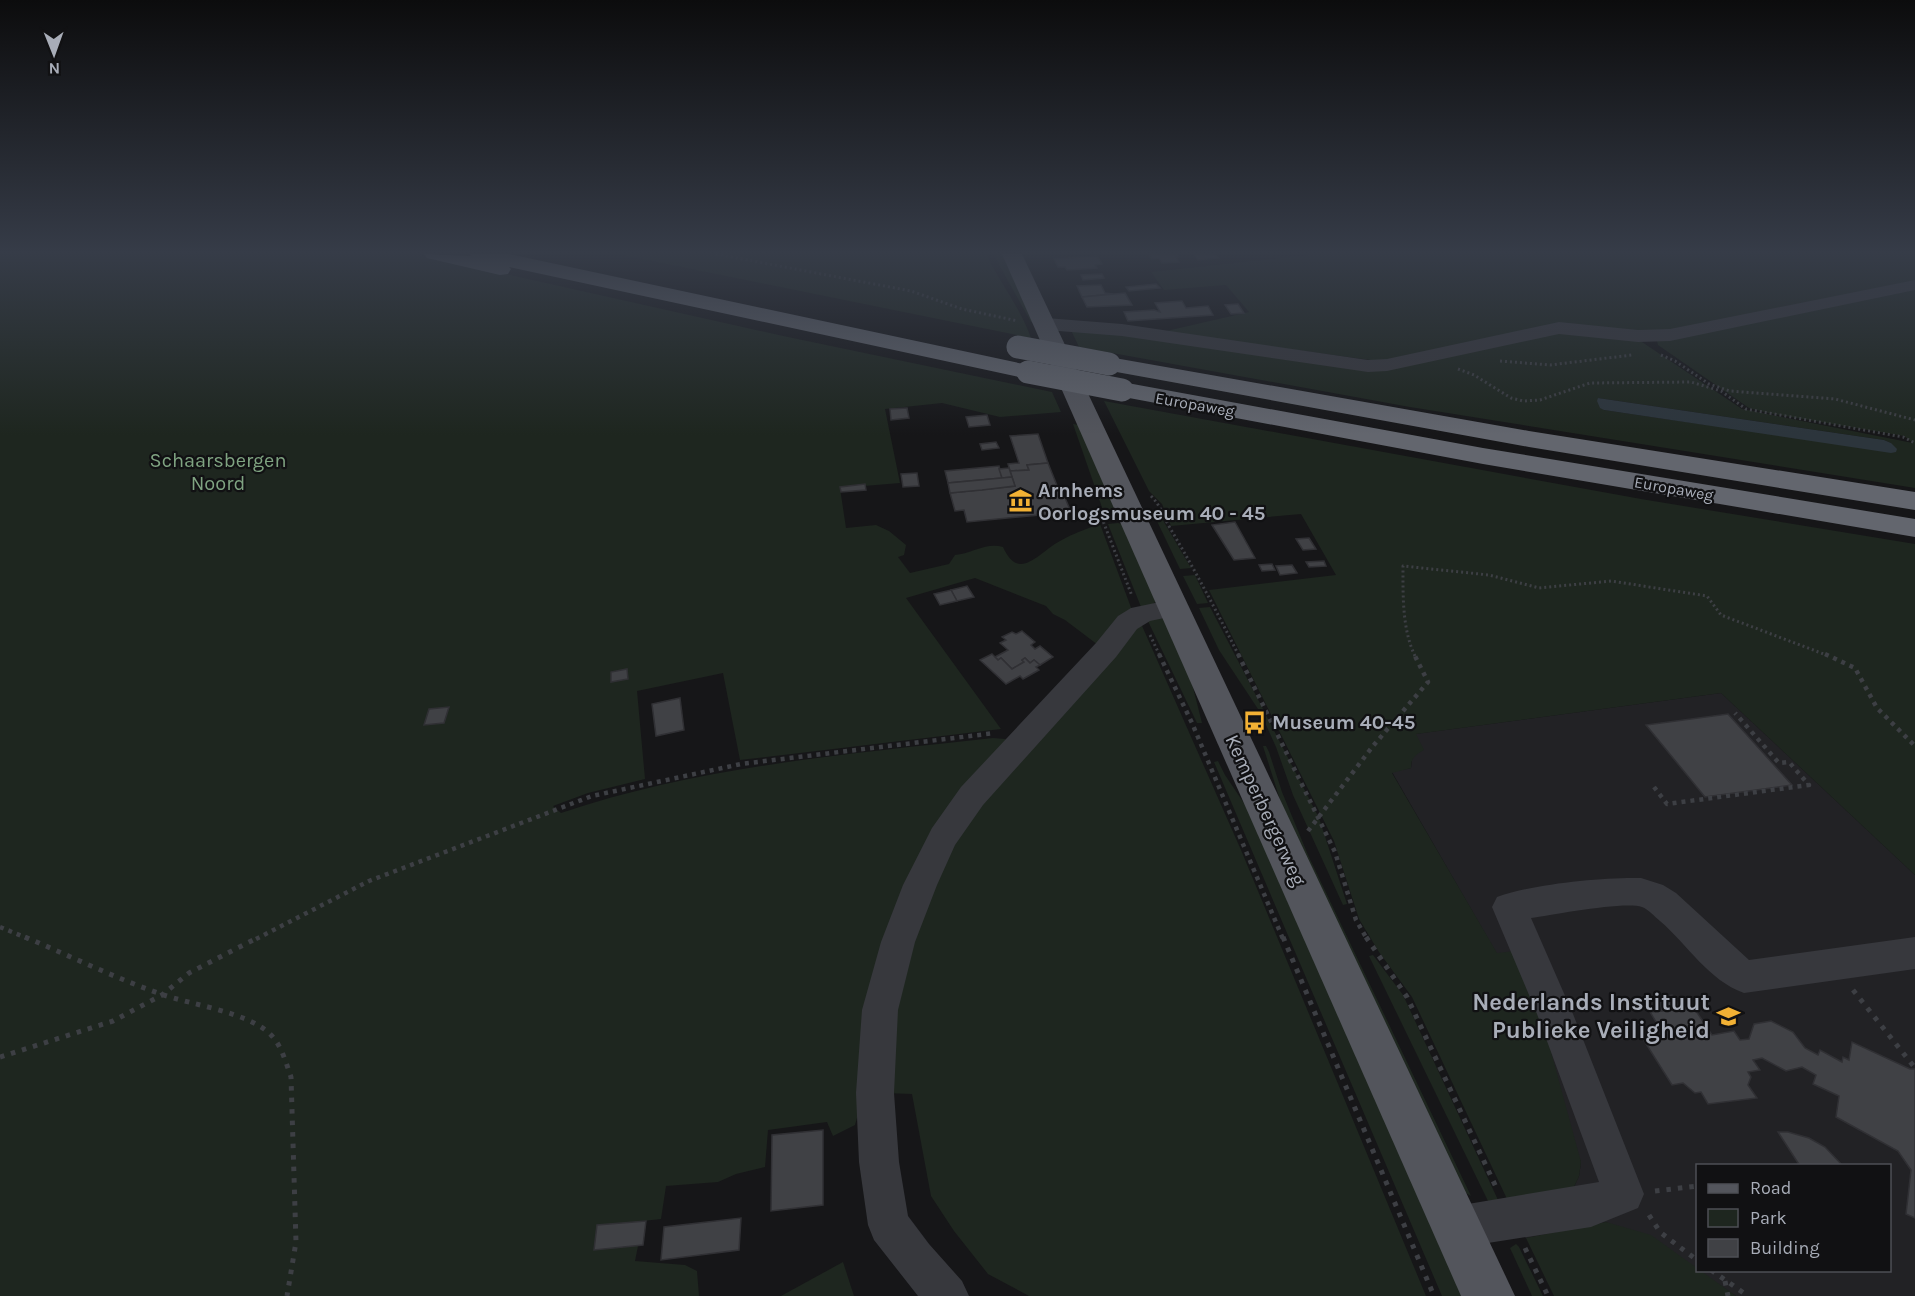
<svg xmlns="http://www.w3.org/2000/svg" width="1915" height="1296" font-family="Karla,sans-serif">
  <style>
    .built { fill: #222225 }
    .green { fill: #1e261f; fill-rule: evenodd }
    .water { fill: #2c353c }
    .building { fill: #404145; stroke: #303034; stroke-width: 1.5 }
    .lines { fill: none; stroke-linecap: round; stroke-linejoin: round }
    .path-far2 { stroke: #3d3f44; stroke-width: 3; stroke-dasharray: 2 3; stroke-linecap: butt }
    .path-far1 { stroke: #3d3f44; stroke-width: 4.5; stroke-dasharray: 4 5; stroke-linecap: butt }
    .path { stroke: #3d3f44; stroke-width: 5; stroke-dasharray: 4.5 7; stroke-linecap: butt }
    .minor { fill: #37383d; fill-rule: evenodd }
    .major { fill: #53555c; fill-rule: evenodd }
    .highway { fill: #63666e; fill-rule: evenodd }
    .highway-bridge { stroke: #63666e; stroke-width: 23 }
    .labels { text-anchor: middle; stroke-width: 4.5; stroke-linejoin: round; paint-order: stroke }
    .far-street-label { font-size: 16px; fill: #a8adb8; stroke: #111113 }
    .park-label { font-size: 20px; fill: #7fa381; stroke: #111113 }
    .poi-label { font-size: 20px; font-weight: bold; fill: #a8adb8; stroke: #111113; text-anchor: start }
    .street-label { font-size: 20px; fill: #a8adb8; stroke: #111113 }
    .near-poi-label { font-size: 24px; font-weight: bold; fill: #a8adb8; stroke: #111113; text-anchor: end }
  </style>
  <rect width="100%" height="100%" fill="#161618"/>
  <!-- built -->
  <polygon class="built" points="1721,693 1915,875 1915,1296 1736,1296 1699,1271 1890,1270 1890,1166 1698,1166 1697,1269 1683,1259 1606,1222 1526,1238 1507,1199 1574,1187 1579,1176 1581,1162 1497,954 1392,772 1411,768 1415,734"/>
  <!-- green -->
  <g class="green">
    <path d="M 0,254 L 416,254 L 788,337 L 1052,392 L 1061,412 L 1000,417 L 942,403 L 885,409 L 900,483 L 840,488 L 846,528 L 876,525 L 889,531 L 906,545 L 904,555 L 898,557 L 910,573 L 949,564 L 955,555 C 971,554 986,542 1003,547 C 1019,583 1039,552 1060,541 C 1072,534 1086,529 1100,524 L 1133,613 L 1102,648 L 1065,620 L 1053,614 L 1046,606 L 975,578 L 906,598 L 1001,729 L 740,760 L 723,673 L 637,691 L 645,779 L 588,793 L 553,806 L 561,813 C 701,766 848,754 993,738 L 1005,739 L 1012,744 L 937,835 L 855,1125 L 833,1136 L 827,1122 L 768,1130 L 765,1167 L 736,1174 L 718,1182 L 666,1186 L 661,1219 L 643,1221 L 635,1261 L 685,1265 L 697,1271 L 699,1296 L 0,1296 Z"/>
    <path d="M 618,254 L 986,254 C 1000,283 1020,307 1031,338 Z"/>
    <polygon points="993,254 1005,254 1037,322 1031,322"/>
    <polygon points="1319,254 1915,254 1915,283 1666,333 1571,325 1385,362 1162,332 1249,312 1226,285 1164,290 1151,272"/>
    <path d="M 1915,286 L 1915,488 L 1410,407 L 1079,347 L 1070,328 L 1354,367 L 1561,330 L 1636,338 L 1742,409 L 1913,443 L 1904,436 L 1768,413 L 1749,408 L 1658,345 L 1657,341 ZM 1598,398 L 1884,440 L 1891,443 L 1707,425 L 1604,410 Z"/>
    <path d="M 1104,401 L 1641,499 L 1915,544 L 1915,875 L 1721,693 L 1416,734 L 1424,750 C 1415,755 1411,758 1411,768 L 1392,773 L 1497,953 L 1515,951 L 1550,1048 L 1581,1162 L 1579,1176 L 1574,1187 L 1507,1199 L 1412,997 L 1379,952 L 1359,919 L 1334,841 L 1209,590 L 1336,575 L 1301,514 L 1171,526 L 1162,504 L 1149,491 Z"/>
    <polygon points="1073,424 1081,425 1121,511 1115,515 1105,516"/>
    <polygon points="1155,517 1161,517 1191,568 1180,569"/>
    <polygon points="1118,523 1128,526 1159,598 1151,606 1141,607 1108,524"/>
    <polygon points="1195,575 1208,603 1197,604 1183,576"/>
    <polygon points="1210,607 1263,709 1258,709 1219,650 1199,608"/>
    <polygon points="1157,616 1170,622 1185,656 1202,723 1197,723 1146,617"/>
    <polygon points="1139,619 1241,850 1426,1296 1029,1296 988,1274 954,1231 931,1196 912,1094 884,1093 889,1009 950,839"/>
    <polygon points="1266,715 1319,818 1347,904 1343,905 1293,795 1276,747 1262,716"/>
    <polygon points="1263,746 1266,746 1269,752 1282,792 1308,855 1471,1196 1459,1189 1288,825"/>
    <polygon points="1218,761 1225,775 1264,833 1469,1296 1442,1296 1214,762"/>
    <polygon points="1373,955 1403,995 1498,1200 1488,1201 1369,956"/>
    <polygon points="1606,1222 1651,1235 1736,1296 1554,1296 1526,1238"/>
    <polygon points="1516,1244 1519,1247 1543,1296 1532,1296 1510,1248"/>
    <polygon points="843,1262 854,1296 781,1296"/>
  </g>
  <!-- water -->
  <polygon class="water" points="1598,398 1884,440 1891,443 1897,449 1896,452 1891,453 1604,410 1600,408 1597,401"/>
  <!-- building -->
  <g class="building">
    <polygon points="1149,254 1178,254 1179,257 1176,257 1179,262 1162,263 1159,258 1152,259"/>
    <polygon points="1194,254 1215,254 1219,258 1198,260"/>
    <polygon points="1097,256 1102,264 1095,265 1097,268 1067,270 1065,267 1058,267 1054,259"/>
    <polygon points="1102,274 1104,278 1083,280 1081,275"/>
    <polygon points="1156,284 1160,288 1129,291 1126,287"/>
    <polygon points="1101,285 1105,293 1113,294 1082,297 1077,286"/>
    <polygon points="1125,293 1132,305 1087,307 1082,297"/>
    <polygon points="1182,301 1186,308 1208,306 1213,315 1128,321 1124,312 1154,310 1160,312 1155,303"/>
    <polygon points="1238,304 1244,313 1231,314 1225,305"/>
    <polygon points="907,408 909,418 891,420 890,409"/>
    <polygon points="987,415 990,425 969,427 966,417"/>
    <polygon points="1038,434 1048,463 1027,465 1029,470 1010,471 1008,464 1019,463 1010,436"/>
    <polygon points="996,442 999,448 982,450 980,444"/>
    <polygon points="1048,463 1060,493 1063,493 1071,512 967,522 964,510 955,511 950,493 1015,486 1010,471 1029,470 1027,465"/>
    <polygon points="999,466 1002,478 948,483 945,471"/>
    <polygon points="1009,468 1012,477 1002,478 999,469"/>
    <polygon points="917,473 919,486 903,487 901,474"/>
    <polygon points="1012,477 1015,486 982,490 950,493 948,483"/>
    <polygon points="865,484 866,490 841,492 840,487"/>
    <polygon points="1235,522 1255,558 1234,560 1212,525"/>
    <polygon points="1309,538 1316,549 1303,550 1296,539"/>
    <polygon points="1324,561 1326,566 1309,567 1306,562"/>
    <polygon points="1272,564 1275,570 1262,571 1259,565"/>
    <polygon points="1292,565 1297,573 1280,575 1276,566"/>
    <polygon points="967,586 974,597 957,601 951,590"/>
    <polygon points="951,590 957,601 940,605 934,594"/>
    <polygon points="1022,631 1035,642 1031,645 1035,649 1040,646 1053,657 1040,665 1034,660 1030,663 1025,658 1022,660 1024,662 1012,669 1001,658 998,660 995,657 1008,650 1000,643 1006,640 1002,637 1012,632 1016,634"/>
    <polygon points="992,654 998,660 1001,658 1012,669 1024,662 1022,660 1025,658 1030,663 1034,660 1040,665 1036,667 1039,670 1023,679 1020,676 1006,684 980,660"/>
    <polygon points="627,669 628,679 611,682 611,672"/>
    <polygon points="680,698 684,730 656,736 652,704"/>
    <polygon points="449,707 444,723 424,725 429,709"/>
    <polygon points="1728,714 1792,785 1705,797 1646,725"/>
    <polygon points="1672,995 1680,1007 1692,1005 1712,1035 1734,1031 1740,1040 1749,1039 1754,1024 1771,1021 1793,1032 1805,1048 1818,1055 1820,1050 1842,1062 1843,1057 1849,1060 1852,1042 1910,1069 1915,1069 1915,1218 1906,1214 1911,1170 1898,1151 1836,1117 1839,1096 1813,1084 1816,1075 1802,1067 1786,1071 1762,1058 1753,1060 1760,1070 1748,1072 1751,1077 1748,1085 1757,1098 1708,1104 1701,1092 1695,1093 1683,1083 1672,1085 1643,1039 1664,1035 1650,1012 1662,1011 1654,998"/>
    <polygon points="823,1130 823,1205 771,1211 772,1135"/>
    <polygon points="1778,1132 1788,1132 1809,1138 1825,1147 1843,1166 1800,1166"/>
    <polygon points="741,1218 739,1250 661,1260 664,1227"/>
    <polygon points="646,1221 643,1245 594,1250 597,1225"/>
  </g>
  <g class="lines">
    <!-- path-far2 -->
    <g class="path-far2">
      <polyline points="716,254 911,291 962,309 1018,321"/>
      <polyline points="1661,355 1675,361 1709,384 1730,391 1835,399 1915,420"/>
      <polyline points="1500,361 1550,365 1632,355"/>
      <polyline points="1458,369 1474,375 1511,398 1523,401 1540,400 1590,383 1691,382 1721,391 1746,409 1903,437 1915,443"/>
      <path d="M 1151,496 C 1161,506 1163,516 1170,528 C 1195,570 1217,612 1239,656"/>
      <polyline points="1098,508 1132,596"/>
      <polyline points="1150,635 1160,656"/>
      <path d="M 1415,656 C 1402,629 1403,595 1403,566 L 1489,575 L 1539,588 L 1611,581 L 1707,596 L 1721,615 L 1829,656"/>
    </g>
    <!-- path-far1 -->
    <g class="path-far1">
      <polyline points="1159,654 1192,723 1283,939"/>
      <polyline points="1238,654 1335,852 1356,920 1367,939"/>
      <polyline points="1825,654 1855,668 1877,708 1915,746"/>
      <polyline points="1251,714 1267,711"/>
      <polyline points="1654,787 1667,804 1809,785 1789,762 1779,763 1735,713"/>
      <polyline points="1308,831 1373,746 1428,682 1414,654"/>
      <polyline points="0,927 29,939"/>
      <polyline points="256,939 369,881 592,796 741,764 995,733"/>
    </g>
    <!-- path -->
    <g class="path">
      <path d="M 25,937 C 70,956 115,978 161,994 C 191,1005 250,1012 272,1036 C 282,1047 286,1063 291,1077 L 296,1242 L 287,1296"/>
      <polyline points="1283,937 1434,1296"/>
      <polyline points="1366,937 1407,997 1496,1187"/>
      <polyline points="1853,990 1915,1068"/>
      <polyline points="0,1057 113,1021 162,995 189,973 259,937"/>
      <polyline points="1655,1191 1698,1186"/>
      <polyline points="1649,1215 1660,1232 1698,1261"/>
      <polyline points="1525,1248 1548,1296"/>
      <polyline points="1711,1270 1748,1296"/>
      <polyline points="1725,1281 1728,1296"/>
    </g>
    <!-- minor -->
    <g class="minor">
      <polygon points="1915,280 1915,290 1670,341 1638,342 1559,334 1387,371 1368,372 1122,336 1046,330 1039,328 1037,324 1039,320 1046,318 1122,324 1368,360 1387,359 1559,322 1638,330 1670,329"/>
      <polygon points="1174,599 1183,602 1187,608 1183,614 1150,621 1137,629 1116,657 983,805 955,845 937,885 915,942 898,1010 894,1093 899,1162 908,1216 929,1244 962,1281 969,1296 918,1296 874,1240 868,1225 859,1162 856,1093 862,1010 881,942 903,885 932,828 961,787 1096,643 1118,616 1131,608"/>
      <path d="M 1641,878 L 1663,885 L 1676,893 L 1749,960 L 1915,937 L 1915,969 L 1744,993 C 1708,980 1688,945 1660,921 C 1655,917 1648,909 1642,907 C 1624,901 1553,915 1531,918 L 1573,1014 L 1644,1194 L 1638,1208 L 1591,1227 L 1456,1248 L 1441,1242 L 1435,1227 L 1441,1212 L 1456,1206 L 1599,1182 L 1537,1014 L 1492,907 L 1497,897 C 1533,884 1602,877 1641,878 Z"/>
    </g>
    <!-- major -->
    <polygon class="major" points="1002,254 1022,254 1515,1296 1461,1296"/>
    <!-- highway -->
    <g class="highway">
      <polygon points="424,254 471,256 470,254 509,254 1028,365 1037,367 1040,372 1037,377 1028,379 509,267 511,269 508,274 500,275 427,258"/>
      <polygon points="1109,357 1529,431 1915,492 1915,510 1529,447 1100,369 1097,364 1100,359"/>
      <polygon points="1122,382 1483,448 1915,519 1915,537 1483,464 1113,395 1109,390 1113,385"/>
    </g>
    <!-- highway-bridge -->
    <g class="highway-bridge">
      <polyline points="1018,347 1109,364"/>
      <polyline points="1028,372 1122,390"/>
    </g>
  </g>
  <!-- sky -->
  <linearGradient id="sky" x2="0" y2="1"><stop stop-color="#0c0c0d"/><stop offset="0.58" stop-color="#363c48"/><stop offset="1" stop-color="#363c48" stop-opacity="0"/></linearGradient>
  <rect width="1915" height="435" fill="url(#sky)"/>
  <!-- icons -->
  <defs>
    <symbol id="museum-bare" viewBox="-9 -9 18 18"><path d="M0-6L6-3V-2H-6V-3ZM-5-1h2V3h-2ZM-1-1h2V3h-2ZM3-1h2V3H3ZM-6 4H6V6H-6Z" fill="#f2b134" stroke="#111113" stroke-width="2.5" paint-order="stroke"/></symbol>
    <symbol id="bus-bare" viewBox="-9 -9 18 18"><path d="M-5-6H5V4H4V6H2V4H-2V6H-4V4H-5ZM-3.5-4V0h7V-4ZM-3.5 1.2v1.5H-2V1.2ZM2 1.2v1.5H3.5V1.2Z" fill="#f2b134" stroke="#111113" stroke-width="2.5" paint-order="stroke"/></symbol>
    <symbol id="university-bare" viewBox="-9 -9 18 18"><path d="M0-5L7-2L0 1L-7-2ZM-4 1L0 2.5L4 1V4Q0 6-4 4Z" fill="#f2b134" stroke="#111113" stroke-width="2.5" paint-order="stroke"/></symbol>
  </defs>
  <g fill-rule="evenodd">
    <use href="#museum-bare" x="1004" y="484" width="33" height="33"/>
    <use href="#bus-bare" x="1238" y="706" width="33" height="33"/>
    <use href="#university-bare" x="1712" y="1000" width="33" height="33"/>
  </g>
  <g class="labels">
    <!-- far-street labels -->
    <g class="far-street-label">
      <text transform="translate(1195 404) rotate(10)" y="6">Europaweg</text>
      <text transform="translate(1674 488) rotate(10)" y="6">Europaweg</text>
    </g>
    <!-- park labels -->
    <g class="park-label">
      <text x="218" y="467">Schaarsbergen<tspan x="218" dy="23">Noord</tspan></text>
    </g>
    <!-- poi labels -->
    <g class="poi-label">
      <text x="1038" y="497">Arnhems<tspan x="1038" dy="23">Oorlogsmuseum 40 - 45</tspan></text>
      <text x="1272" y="729">Museum 40-45</text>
    </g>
    <!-- street labels -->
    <g class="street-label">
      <text transform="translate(1266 810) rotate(65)" y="7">Kemperbergerweg</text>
    </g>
    <!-- near-poi labels -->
    <g class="near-poi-label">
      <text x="1710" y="1010">Nederlands Instituut<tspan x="1710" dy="28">Publieke Veiligheid</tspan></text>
    </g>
  </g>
  <!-- legend -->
  <rect x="1696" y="1164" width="195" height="108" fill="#111113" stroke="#4d4f55" stroke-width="1.5"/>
  <rect x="1708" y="1184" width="30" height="9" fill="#53555c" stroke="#4d4f55" stroke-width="1.5"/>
  <text x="1750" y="1194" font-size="18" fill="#a8adb8">Road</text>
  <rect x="1708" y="1209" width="30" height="18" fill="#1e261f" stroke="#4d4f55" stroke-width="1.5"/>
  <text x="1750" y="1224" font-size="18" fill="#a8adb8">Park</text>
  <rect x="1708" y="1239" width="30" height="18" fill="#404145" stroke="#4d4f55" stroke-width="1.5"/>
  <text x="1750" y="1254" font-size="18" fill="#a8adb8">Building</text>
  <!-- north arrow -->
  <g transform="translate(54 54) rotate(179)" stroke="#111113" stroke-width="4.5" paint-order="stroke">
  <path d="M0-4.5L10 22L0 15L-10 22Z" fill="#a8adb8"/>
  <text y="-9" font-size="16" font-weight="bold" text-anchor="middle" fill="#a8adb8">N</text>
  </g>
</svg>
